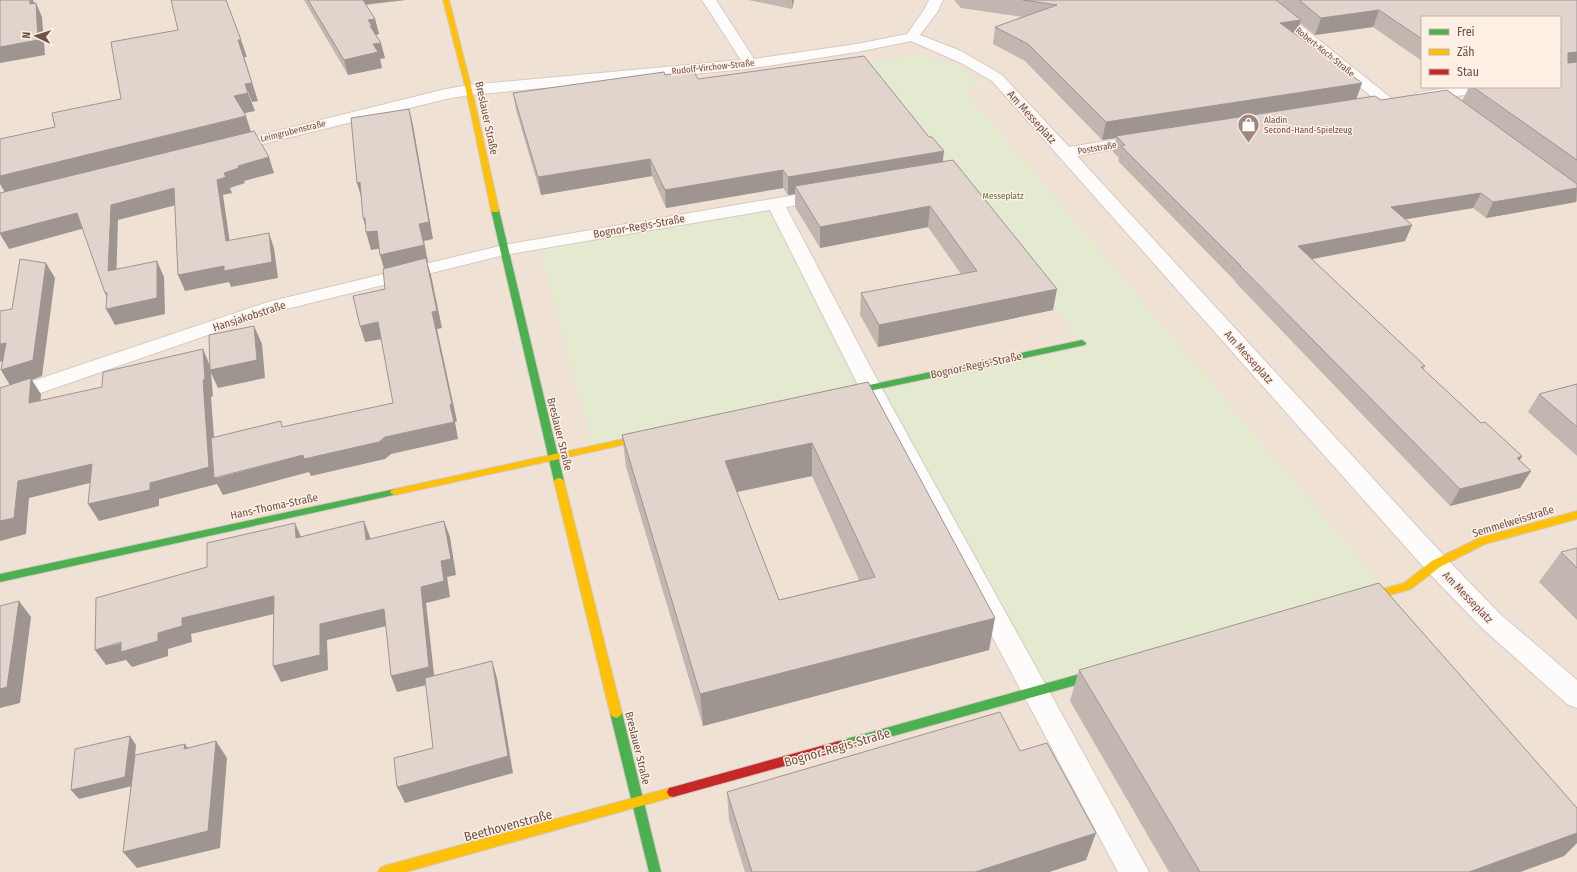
<svg xmlns="http://www.w3.org/2000/svg" width="1577" height="872" font-family="'Fira Sans Condensed',sans-serif">
  <style>
    .residential { fill: #f0e1d5; fill-rule: evenodd }
    .green { fill: #e4ead0 }
    .lines { fill: none; stroke-linecap: round; stroke-linejoin: round }
    .street-casing { stroke: #d6cac4; stroke-width: 2 }
    .fast-casing { stroke: #d5c8c2; stroke-width: 2 }
    .slow-casing { stroke: #d5c8c2; stroke-width: 2 }
    .jam-casing { stroke: #d5c8c2; stroke-width: 2 }
    .street { fill: #fefcfb; fill-rule: evenodd }
    .fast { fill: #4caf50; fill-rule: evenodd }
    .slow { fill: #ffc107; fill-rule: evenodd }
    .jam { fill: #c62828; fill-rule: evenodd }
    .wall { fill: #c2b6b0; fill-rule: evenodd }
    .shaded-wall { fill: #9e9490 }
    .building { fill: #e1d4cd; stroke: #9e9490; fill-rule: evenodd }
    .labels { text-anchor: middle; stroke-width: 3; stroke-linejoin: round; paint-order: stroke }
    .far-street-label { font-size: 9px; fill: #705048; stroke: #fef0e5 }
    .far-poi-label { font-size: 9px; fill: #705048; stroke: #fef0e5; text-anchor: start }
    .far-park-label { font-size: 9px; fill: #597641; stroke: #fef0e5 }
    .street-label { font-size: 11px; fill: #705048; stroke: #fef0e5 }
    .near-street-label { font-size: 13px; fill: #705048; stroke: #fef0e5 }
  </style>
  <rect width="100%" height="100%" fill="#f5ede5"/>
  <!-- residential -->
  <path class="residential" d="M 0,0 L 1577,0 L 1577,872 L 0,872 ZM 1422,17 L 1560,17 L 1560,87 L 1422,87 Z"/>
  <!-- green -->
  <polygon class="green" points="924,55 958,66 983,84 963,88 1387,592 1036,691 870,387 594,448 538,243 775,203 870,387 1082,342 864,62"/>
  <g class="lines">
    <defs>
      <g id="street">
        <polygon points="702,0 716,0 754,59 857,44 907,34 924,10 929,0 943,0 938,11 920,35 961,51 1002,75 1069,147 1144,135 1150,137 1152,140 1150,143 1077,156 1445,557 1500,614 1577,680 1577,708 1567,704 1482,628 1427,571 992,81 961,63 911,41 857,52 747,69 469,95 446,99 230,152 224,150 222,147 224,144 446,89 469,85 741,60"/>
        <polygon points="1258,0 1272,0 1284,12 1391,98 1394,101 1391,104 1386,106 1381,104 1274,18"/>
        <polygon points="1453,87 1493,87 1490,90 1485,92 1421,101 1416,99 1413,96 1416,93"/>
        <polygon points="824,190 830,191 833,195 830,199 786,207 881,387 1149,872 1118,872 859,387 770,210 504,255 274,312 0,407 0,392 268,302 504,245"/>
      </g>
      <g id="fast">
        <polygon points="492,208 498,208 499,210 564,481 562,483 556,483 554,481 491,210"/>
        <polygon points="1082,340 1086,343 1085,345 841,397 837,394 841,391"/>
        <polygon points="395,489 398,490 400,492 398,494 0,582 0,574"/>
        <polygon points="1105,667 1109,669 1110,672 1109,675 1105,677 839,751 835,750 833,746 835,742 839,741"/>
        <polygon points="616,708 620,710 622,713 661,872 649,872 610,713 612,710"/>
      </g>
      <g id="slow">
        <polygon points="443,0 449,0 472,90 499,210 498,212 492,212 491,210 466,90"/>
        <polygon points="651,433 656,436 654,438 395,495 392,494 390,492 392,490 395,489"/>
        <polygon points="559,478 562,479 564,481 622,713 620,716 616,718 612,716 610,713 554,481 556,479"/>
        <polygon points="1577,511 1577,519 1485,544 1440,567 1411,589 1358,604 1354,603 1353,600 1354,597 1404,583 1432,561 1479,538"/>
        <polygon points="673,787 677,788 679,792 677,796 673,797 406,872 378,872 380,868 384,866"/>
      </g>
      <polygon id="jam" points="839,741 843,742 845,746 843,750 839,751 673,797 669,796 667,792 669,788 673,787"/>
    </defs>
    <!-- street casing -->
    <use href="#street" class="street-casing"/>
    <!-- fast casing -->
    <use href="#fast" class="fast-casing"/>
    <!-- slow casing -->
    <use href="#slow" class="slow-casing"/>
    <!-- jam casing -->
    <use href="#jam" class="jam-casing"/>
    <!-- street -->
    <use href="#street" class="street"/>
    <!-- fast -->
    <use href="#fast" class="fast"/>
    <!-- slow -->
    <use href="#slow" class="slow"/>
    <!-- jam -->
    <use href="#jam" class="jam"/>
  </g>
  <!-- wall -->
  <g class="wall">
    <polygon points="304,0 405,0 366,5 375,19 379,34 376,35 385,58 380,59 382,68 348,75"/>
    <polygon points="748,0 794,0 792,9"/>
    <path d="M 954,0 L 1577,0 L 1577,201 L 1576,202 L 1486,218 L 1473,208 L 1405,219 L 1412,225 L 1405,241 L 1311,259 L 1425,366 L 1423,370 L 1481,423 L 1522,456 L 1520,460 L 1531,471 L 1520,488 L 1450,506 L 1235,282 L 1235,281 L 1118,161 L 1119,158 L 1113,152 L 1116,138 L 1102,140 L 1025,61 L 993,44 L 995,27 L 1023,17 L 961,8 ZM 1422,17 L 1560,87 L 1469,87 L 1462,101 L 1381,100 L 1356,99 L 1297,35 L 1300,23 L 1315,35 L 1373,27 L 1422,61 Z"/>
    <polygon points="698,79 942,162 1053,310 878,347 860,315 861,293 961,274 928,227 820,248 795,207 795,194 788,195 783,188 666,208 652,176 541,195 516,110 513,93"/>
    <path d="M 868,382 L 989,650 L 703,726 L 626,467 L 622,435 ZM 812,476 L 859,580 L 779,600 L 737,492 Z"/>
    <polygon points="1577,384 1577,456 1528,412 1539,394"/>
    <polygon points="1577,548 1577,620 1539,582 1561,552"/>
    <polygon points="1079,670 1577,808 1577,843 1564,856 1520,872 1169,872 1070,701"/>
    <polygon points="1020,751 1086,860 1049,872 745,872 729,820 727,792"/>
  </g>
  <!-- shaded-wall -->
  <g class="shaded-wall">
    <polygon points="30,0 33,0 36,7 30,4"/>
    <polygon points="359,0 405,0 360,5"/>
    <polygon points="792,0 794,0 792,9"/>
    <polygon points="36,3 42,17 45,55 0,63 0,47"/>
    <polygon points="1379,10 1373,27 1315,35 1321,18"/>
    <polygon points="375,19 379,34 374,35 368,20"/>
    <polygon points="1301,20 1296,37 1280,23"/>
    <polygon points="238,40 241,40 247,57 244,57 258,101 252,102 245,84"/>
    <polygon points="381,43 385,58 380,59 382,68 348,75 344,60 373,44"/>
    <polygon points="1577,52 1577,69 1560,71 1568,53"/>
    <polygon points="1362,83 1356,100 1116,136 1116,138 1102,140 1106,122"/>
    <polygon points="248,93 255,111 240,114 234,96"/>
    <polygon points="409,109 413,125 433,239 424,241 428,262 427,262 431,275 442,328 437,329 457,421 455,422 458,439 391,454 385,459 311,476 309,472 223,495 217,484 159,499 159,506 99,521 88,504 150,483 203,380 203,349 210,366 254,326 262,344 265,378 218,388 211,373 213,396 211,397 217,478 303,455 454,422 385,272 380,255 419,224"/>
    <polygon points="246,116 252,135 7,196 0,184 0,176"/>
    <polygon points="944,151 942,169 795,186 795,194 788,195 788,177"/>
    <polygon points="269,157 274,173 244,181 245,183 230,188 232,193 223,195 232,257 226,241 217,180 224,173 238,166"/>
    <polygon points="650,159 652,176 541,195 538,177"/>
    <polygon points="783,170 783,188 666,208 665,190"/>
    <polygon points="360,182 362,200 357,183"/>
    <polygon points="174,188 180,204 118,220 116,287 108,271 111,205"/>
    <polygon points="1577,188 1576,202 1486,218 1493,202"/>
    <polygon points="1481,193 1473,208 1384,223 1391,207"/>
    <polygon points="930,206 928,227 820,248 820,227"/>
    <polygon points="77,213 85,228 9,249 0,234 0,233"/>
    <polygon points="363,218 365,218 377,231 382,248 371,250 366,232 367,232"/>
    <polygon points="1412,225 1405,241 1292,263 1298,246"/>
    <polygon points="269,233 274,248 278,278 231,287 229,282 185,291 178,275"/>
    <polygon points="157,261 164,277 165,314 115,325 106,309 112,308 105,293"/>
    <polygon points="46,263 55,278 42,376 32,380 41,394 39,420 11,387 1,370"/>
    <polygon points="1057,289 1053,310 878,347 879,325"/>
    <polygon points="378,322 383,339 365,342 360,326"/>
    <polygon points="6,343 16,359 1,362 0,361 0,344"/>
    <polygon points="812,443 812,476 727,494 725,461"/>
    <polygon points="1522,456 1512,473 1517,458"/>
    <polygon points="92,464 102,480 29,498 26,534 0,541 0,521 18,481"/>
    <polygon points="1531,471 1520,488 1450,506 1460,489"/>
    <polygon points="364,521 370,537 372,556 366,540"/>
    <polygon points="444,521 450,537 456,575 447,577 450,597 426,603 435,683 397,692 391,676 421,587"/>
    <polygon points="295,523 302,539 296,538"/>
    <polygon points="274,596 282,612 191,634 192,642 168,649 168,656 132,667 126,660 106,665 95,650 158,633 182,618"/>
    <polygon points="19,601 31,617 20,703 0,708 0,689"/>
    <polygon points="384,609 391,625 327,640 328,670 281,682 273,666 320,624"/>
    <polygon points="995,618 989,650 703,726 700,694"/>
    <polygon points="492,661 497,678 513,773 405,803 397,787 508,756"/>
    <polygon points="130,736 136,745 132,786 79,799 71,790"/>
    <polygon points="216,741 227,758 220,848 137,868 123,852"/>
    <polygon points="185,744 196,761 184,749"/>
    <polygon points="1096,833 1086,860 1049,872 975,872"/>
    <polygon points="1577,833 1577,843 1564,856 1520,872 1469,872"/>
  </g>
  <!-- building -->
  <g class="building">
    <polygon points="0,0 30,0 30,4 36,3 38,40 0,47"/>
    <polygon points="171,0 226,0 241,40 238,40 252,83 245,84 248,93 234,96 246,116 0,176 0,139 55,127 52,113 121,99 111,42 178,30"/>
    <polygon points="308,0 363,0 375,19 368,20 372,26 370,26 381,43 373,44 378,52 344,60"/>
    <polygon points="1023,0 1276,0 1301,20 1280,23 1362,83 1106,122 1028,44 995,27 1057,5"/>
    <polygon points="1299,0 1577,0 1577,52 1568,53 1568,63 1577,62 1577,160 1473,87 1560,87 1560,17 1422,17 1422,39 1379,10 1321,18"/>
    <polygon points="864,56 929,137 932,137 944,151 788,177 783,170 665,190 650,159 538,177 513,93 664,72 665,75 693,70 698,79"/>
    <polygon points="1447,90 1577,184 1577,188 1493,202 1481,193 1391,207 1412,225 1298,246 1425,366 1421,367 1481,423 1485,422 1522,456 1517,458 1531,471 1460,489 1240,266 1241,266 1121,146 1125,145 1116,136 1375,96 1381,100"/>
    <polygon points="409,109 429,222 419,224 424,245 380,255 377,231 366,232 365,218 363,218 360,182 357,183 351,118"/>
    <polygon points="254,131 269,157 238,166 239,168 224,173 226,177 217,180 226,241 269,233 272,262 224,271 224,266 178,275 174,188 111,205 108,271 157,261 157,298 106,309 107,293 105,293 77,213 0,233 0,193"/>
    <polygon points="953,160 1057,289 879,325 861,293 977,271 930,206 820,227 795,186"/>
    <polygon points="426,258 437,311 432,312 452,404 450,405 454,422 385,437 379,442 304,459 303,455 214,478 211,438 281,421 282,427 393,403 378,322 360,326 353,296 385,289 383,269"/>
    <polygon points="20,259 46,263 33,360 1,370 6,343 0,344 0,311 12,309"/>
    <polygon points="254,326 257,360 210,370 209,335"/>
    <polygon points="203,349 205,380 203,380 209,467 150,483 150,490 88,504 92,464 18,481 14,518 0,521 0,388 31,378 29,403 102,387 103,372"/>
    <path d="M 868,382 L 995,618 L 700,694 L 622,435 ZM 812,443 L 875,577 L 779,600 L 725,461 Z"/>
    <polygon points="1577,384 1577,427 1539,394"/>
    <polygon points="364,521 366,540 444,521 451,559 441,561 444,581 421,587 429,667 391,676 384,609 320,624 320,655 273,666 274,596 182,618 182,626 158,633 158,641 121,652 121,642 95,650 96,598 207,567 207,543 295,523 296,538"/>
    <polygon points="1577,548 1577,568 1561,552"/>
    <polygon points="1379,583 1577,808 1577,833 1469,872 1200,872 1079,670"/>
    <polygon points="19,601 7,687 0,689 0,606"/>
    <polygon points="492,661 508,756 397,787 394,758 433,748 425,678"/>
    <polygon points="1000,712 1020,751 1047,743 1096,833 975,872 752,872 727,792"/>
    <polygon points="130,736 125,777 71,790 75,749"/>
    <polygon points="216,741 208,831 123,852 135,755 185,744 184,749"/>
  </g>
  <!-- icons -->
  <defs>
    <symbol id="shop-pin" viewBox="-11 -11 22 30"><path d="M0 17L-7.5 6A9.5 9.5 0 1 1 7.5 6Z" fill="#9f877f" stroke="#fef0e5"/><path d="M-5-2.5h2.3a2.7 3.5 0 0 1 5.4 0H5L5.5 6h-11ZM-1.5-2.5h3a1.5 2.3 0 0 0-3 0Z" fill="#fff"/></symbol>
  </defs>
  <g fill-rule="evenodd">
    <use href="#shop-pin" x="1236" y="112" width="25" height="34"/>
  </g>
  <g class="labels">
    <!-- far-street labels -->
    <g class="far-street-label">
      <text transform="translate(1325 52) rotate(39)" y="3">Robert-Koch-Straße</text>
      <text transform="translate(713 67) rotate(-6)" y="3">Rudolf-Virchow-Straße</text>
      <text transform="translate(293 131) rotate(-14)" y="3">Leimgrubenstraße</text>
      <text transform="translate(1097 148) rotate(-10)" y="3">Poststraße</text>
    </g>
    <!-- far-poi labels -->
    <g class="far-poi-label">
      <text x="1264" y="123">Aladin<tspan x="1264" dy="10">Second-Hand-Spielzeug</tspan></text>
    </g>
    <!-- far-park labels -->
    <g class="far-park-label">
      <text x="1003" y="199">Messeplatz</text>
    </g>
    <!-- street labels -->
    <g class="street-label">
      <text transform="translate(1032 117) rotate(48)" y="4">Am Messeplatz</text>
      <text transform="translate(487 118) rotate(78)" y="4">Breslauer Straße</text>
      <text transform="translate(639 226) rotate(-10)" y="4">Bognor-Regis-Straße</text>
      <text transform="translate(249 316) rotate(-18)" y="4">Hansjakobstraße</text>
      <text transform="translate(1249 357) rotate(48)" y="4">Am Messeplatz</text>
      <text transform="translate(976 365) rotate(-12)" y="4">Bognor-Regis-Straße</text>
      <text transform="translate(560 434) rotate(76)" y="4">Breslauer Straße</text>
      <text transform="translate(274 506) rotate(-12)" y="4">Hans-Thoma-Straße</text>
      <text transform="translate(1513 521) rotate(-17)" y="4">Semmelweisstraße</text>
      <text transform="translate(1468 597) rotate(46)" y="4">Am Messeplatz</text>
      <text transform="translate(638 748) rotate(76)" y="4">Breslauer Straße</text>
    </g>
    <!-- near-street labels -->
    <g class="near-street-label">
      <text transform="translate(837 747) rotate(-16)" y="5">Bognor-Regis-Straße</text>
      <text transform="translate(508 825) rotate(-15)" y="5">Beethovenstraße</text>
    </g>
  </g>
  <!-- legend -->
  <rect x="1421" y="16" width="140" height="72" fill="#fef0e5" stroke="#c5b0a6"/>
  <rect x="1429" y="29" width="20" height="6" fill="#4caf50" stroke="#c5b0a6"/>
  <text x="1457" y="36" font-size="12" fill="#705048">Frei</text>
  <rect x="1429" y="49" width="20" height="6" fill="#ffc107" stroke="#c5b0a6"/>
  <text x="1457" y="56" font-size="12" fill="#705048">Zäh</text>
  <rect x="1429" y="69" width="20" height="6" fill="#c62828" stroke="#c5b0a6"/>
  <text x="1457" y="76" font-size="12" fill="#705048">Stau</text>
  <!-- north arrow -->
  <g transform="translate(36 36) rotate(274)" stroke="#fef0e5" stroke-width="3" paint-order="stroke">
  <path d="M0-3L7 15L0 10L-7 15Z" fill="#705048"/>
  <text y="-6" font-size="11" font-weight="bold" text-anchor="middle" fill="#705048">N</text>
  </g>
</svg>
